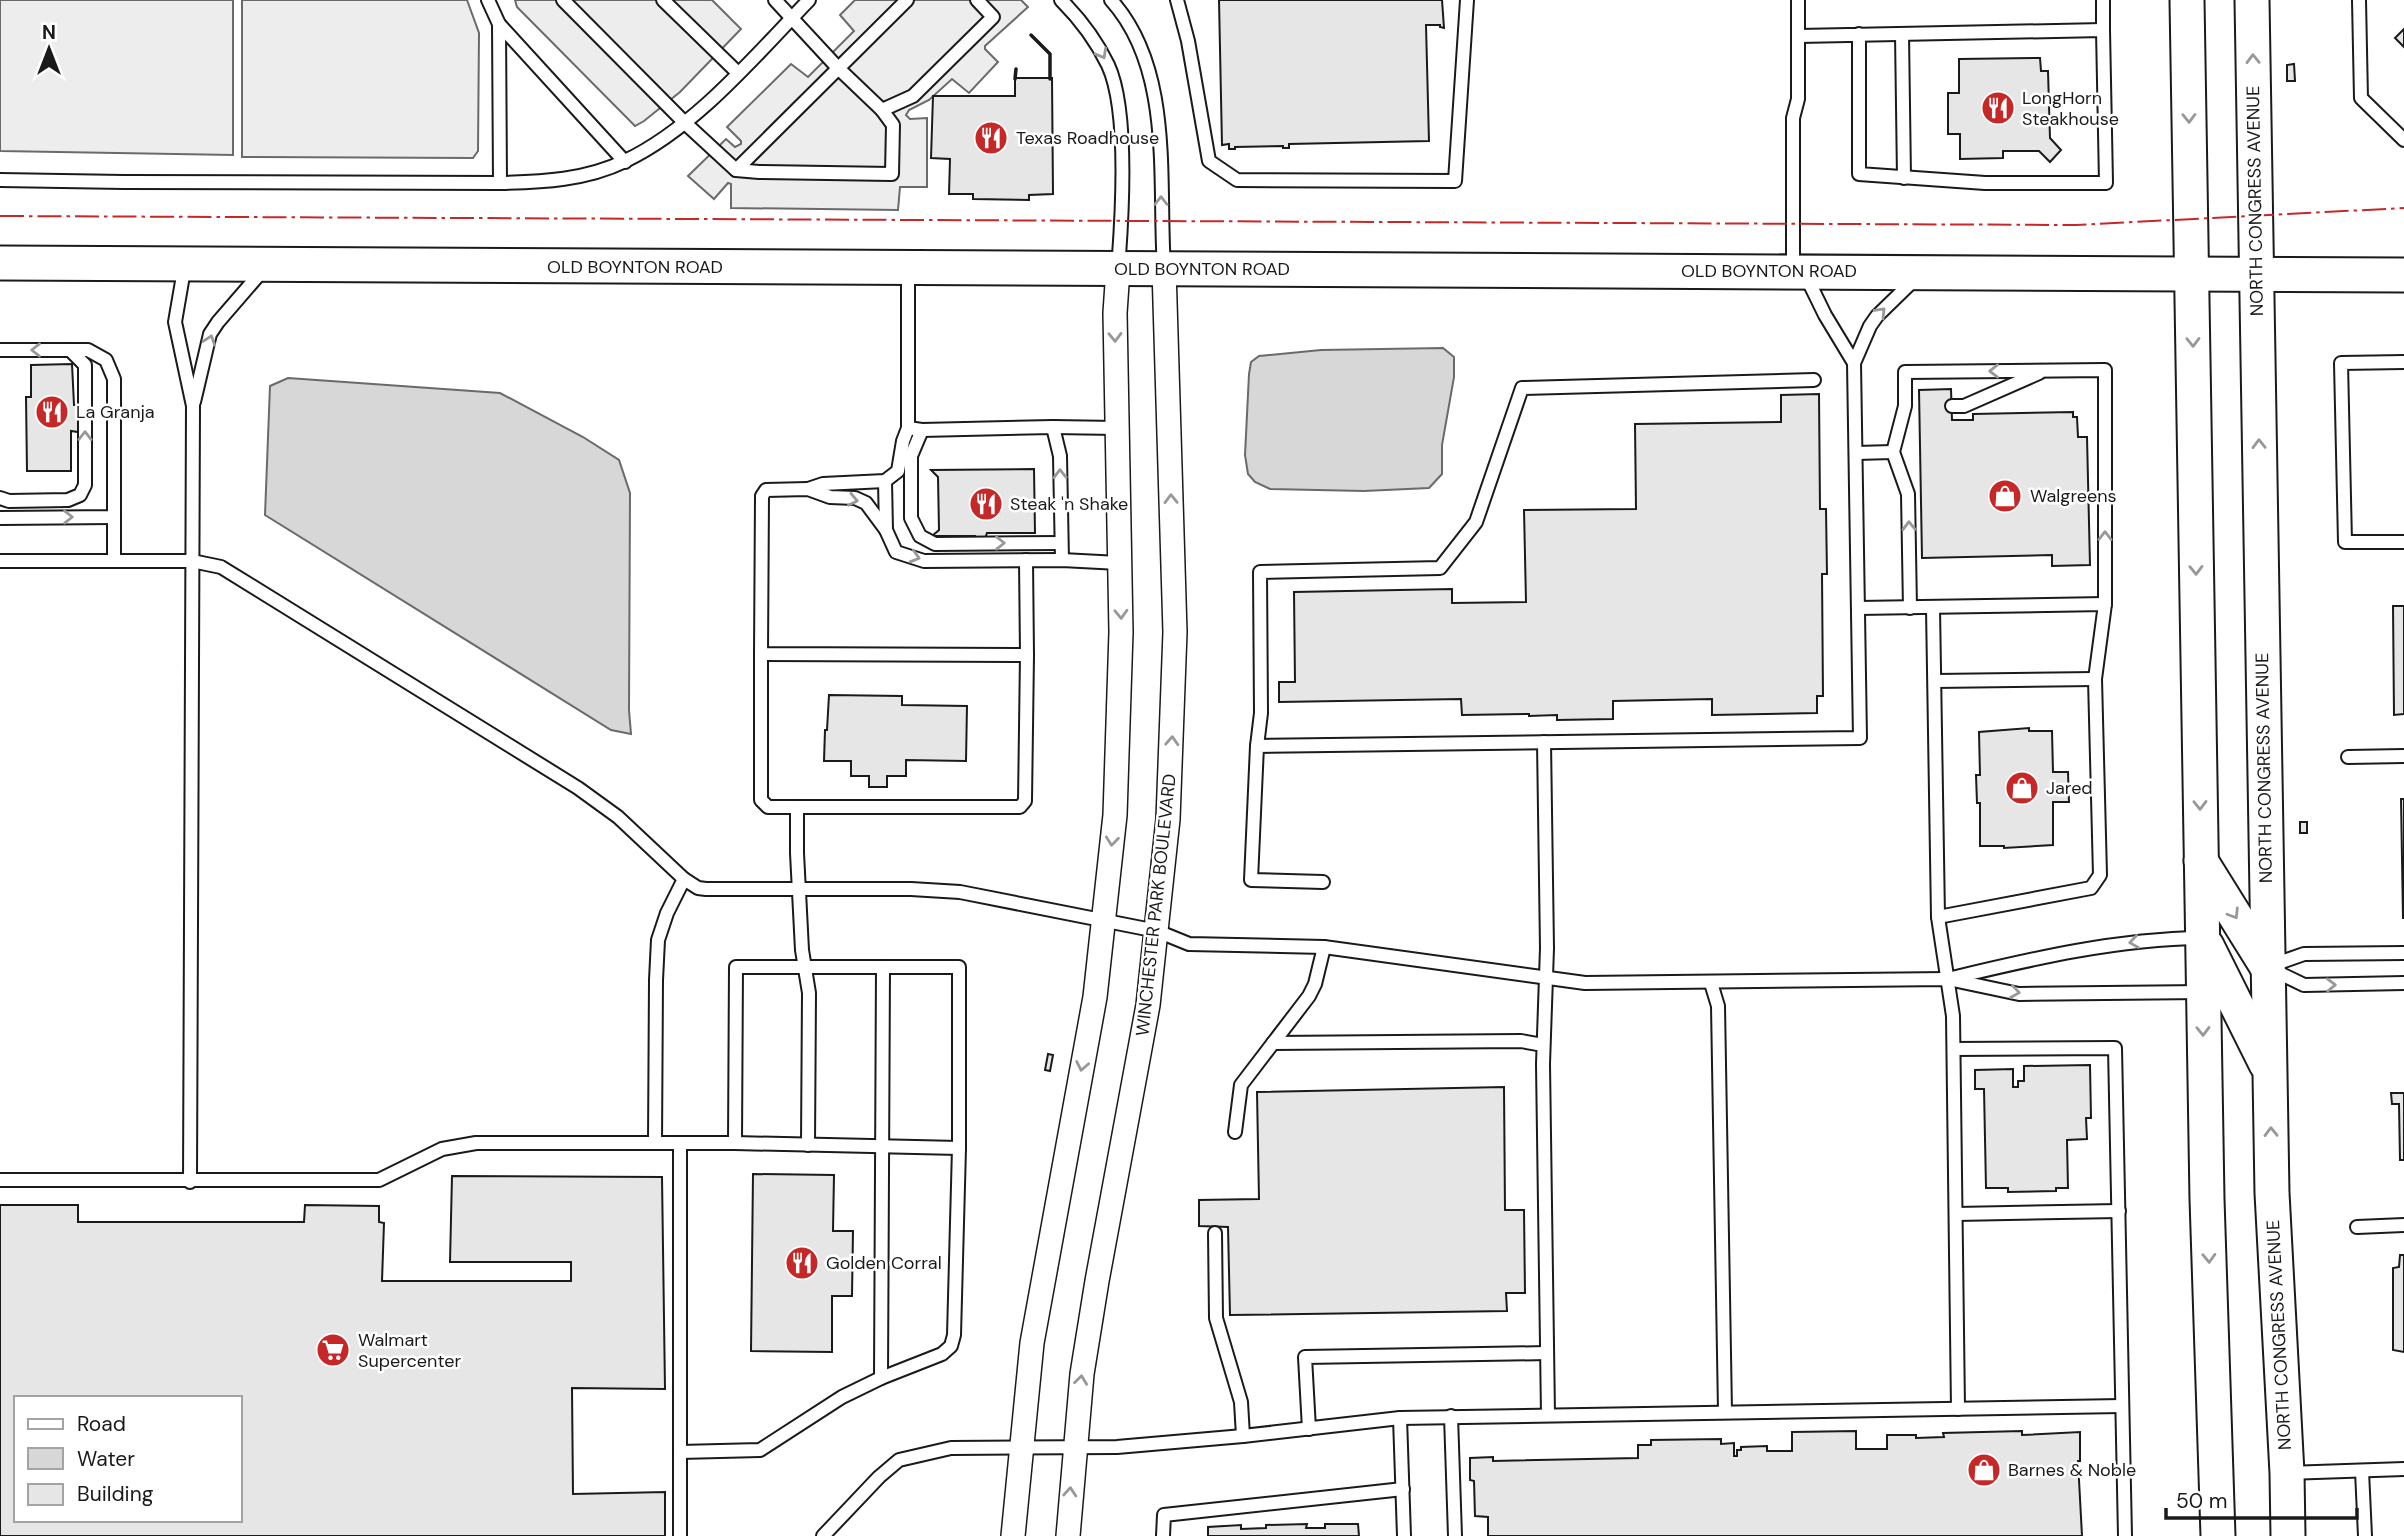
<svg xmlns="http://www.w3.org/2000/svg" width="2404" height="1536" font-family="'DM Sans',sans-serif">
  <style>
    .built { fill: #ededed; stroke: #6a6a6a; stroke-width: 2 }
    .water { fill: #d7d7d7; stroke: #6a6a6a; stroke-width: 2 }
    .building { fill: #e6e6e6; stroke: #1a1a1a; stroke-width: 2; fill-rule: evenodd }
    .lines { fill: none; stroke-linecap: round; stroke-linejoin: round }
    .lane-casing { stroke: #1a1a1a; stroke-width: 16 }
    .street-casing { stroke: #1a1a1a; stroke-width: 26 }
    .secondary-casing { stroke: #1a1a1a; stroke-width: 37 }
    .lane { stroke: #fff; stroke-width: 12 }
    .street { stroke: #fff; stroke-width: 23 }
    .secondary { stroke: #fff; stroke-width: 33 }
    .wall { stroke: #1a1a1a; stroke-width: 3.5 }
    .power { stroke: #c62828; stroke-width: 2; stroke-dasharray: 24 5 3.5 5; stroke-linecap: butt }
    .oneway { stroke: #989898 }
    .labels { text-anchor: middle; stroke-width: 5; stroke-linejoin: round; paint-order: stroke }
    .poi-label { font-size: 18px; fill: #1a1a1a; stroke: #fff; text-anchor: start }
    .street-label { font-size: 18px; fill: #1a1a1a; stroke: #fff }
  </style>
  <rect width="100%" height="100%" fill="#fff"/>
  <!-- built -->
  <g class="built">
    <polygon points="0,0 233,0 233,155 0,151"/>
    <polygon points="242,0 467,0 479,33 478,151 473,158 242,157"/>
    <polygon points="515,0 712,0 741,29 680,92 644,121 635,126 517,7"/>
    <polygon points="855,0 1021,0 1028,7 985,46 985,49 998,62 969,93 952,79 929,100 909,110 906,115 910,119 927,118 927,187 900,187 898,210 731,208 731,184 728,183 714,199 688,176 726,139 735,147 741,144 741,141 727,127 791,64 808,77 854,31 840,15"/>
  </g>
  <!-- water -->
  <g class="water">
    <polygon points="1443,348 1454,357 1454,377 1442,445 1442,474 1429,488 1364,491 1270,489 1255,482 1248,474 1245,455 1249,374 1251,362 1259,356 1321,350"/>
    <polygon points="288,378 500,393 583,437 619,460 630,493 629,710 631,734 611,730 265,515 270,386"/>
  </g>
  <!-- building -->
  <g class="building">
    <polygon points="1219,0 1442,0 1444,28 1440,27 1440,25 1426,25 1429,141 1289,144 1289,148 1283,148 1283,146 1235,147 1235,149 1229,149 1229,144 1222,145"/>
    <polygon points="2404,29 2404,47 2395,38"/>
    <polygon points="2040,58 2041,71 2048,71 2050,138 2061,150 2050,162 2039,151 2003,151 2003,158 1960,159 1960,134 1948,134 1948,93 1959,93 1959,59"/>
    <polygon points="2294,64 2295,81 2287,81 2287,65"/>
    <polygon points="1015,78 1052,78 1053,194 1029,195 1029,200 973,199 973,194 949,194 950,159 931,158 933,96 1015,96"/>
    <polygon points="72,364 74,405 78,405 78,432 71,431 71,471 27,471 26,397 31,397 31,365"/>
    <polygon points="1951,389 1952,420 1973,420 1973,414 2073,412 2073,417 2077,417 2078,437 2087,437 2090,565 2052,566 2052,555 1922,558 1919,390"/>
    <polygon points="1819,394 1820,509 1826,509 1827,574 1822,574 1823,696 1817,696 1817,713 1712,715 1712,699 1613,701 1613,719 1557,720 1557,715 1529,716 1529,714 1462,715 1461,699 1279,702 1279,682 1295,682 1294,592 1452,589 1452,603 1526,602 1524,510 1636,509 1635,424 1781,422 1781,395"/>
    <polygon points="1034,469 1035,533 987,533 985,539 975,539 975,536 932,536 939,530 938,477 931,470"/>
    <polygon points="2393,606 2404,606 2404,714 2394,715"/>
    <polygon points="829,695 902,696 902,705 967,706 966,761 906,760 906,776 887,776 887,787 869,787 869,776 851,776 851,761 824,761 825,730 827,730"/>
    <polygon points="2029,728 2029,731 2052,731 2053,772 2068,772 2069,802 2053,802 2053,845 2004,848 2004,846 1980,846 1980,803 1977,803 1976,775 1980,775 1979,732"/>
    <polygon points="2401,799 2404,799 2404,918 2403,918"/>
    <rect x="2300" y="822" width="7" height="11"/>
    <polygon points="1048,1054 1053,1055 1050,1071 1045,1070"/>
    <polygon points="2090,1065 2091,1118 2086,1118 2087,1139 2067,1140 2068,1188 2056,1188 2056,1191 2008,1192 2008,1188 1986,1188 1984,1089 1975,1089 1975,1070 2013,1069 2013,1087 2018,1087 2018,1081 2024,1081 2024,1066"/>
    <polygon points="1504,1087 1505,1210 1524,1210 1525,1293 1506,1293 1507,1311 1230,1315 1228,1227 1199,1226 1199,1200 1259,1199 1257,1092"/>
    <polygon points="2391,1093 2404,1093 2404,1160 2400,1160 2399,1104 2392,1104"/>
    <polygon points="753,1174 834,1175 833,1231 853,1231 852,1296 832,1296 832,1352 751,1351"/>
    <path d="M 452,1176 L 662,1177 L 665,1389 L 572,1388 L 573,1494 L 665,1492 L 665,1536 L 0,1536 L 0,1205 L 78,1205 L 78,1222 L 304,1222 L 305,1205 L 379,1206 L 379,1222 L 384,1223 L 382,1281 L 571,1281 L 571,1262 L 450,1262 ZM 16,1398 L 240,1398 L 240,1520 L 16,1520 Z"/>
    <polygon points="2400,1255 2404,1255 2404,1352 2393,1350 2393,1268 2399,1267"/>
    <polygon points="1856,1431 1856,1449 1887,1449 1887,1435 1916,1435 1916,1438 1944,1437 1943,1433 2022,1431 2022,1435 2080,1432 2080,1461 2078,1461 2082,1536 1488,1536 1488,1517 1475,1516 1474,1481 1470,1480 1470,1458 1493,1457 1493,1461 1638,1458 1638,1445 1651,1445 1651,1440 1721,1439 1721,1444 1734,1443 1734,1456 1737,1456 1737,1450 1741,1450 1741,1447 1767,1446 1767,1451 1792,1451 1792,1432"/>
    <polygon points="1307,1524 1306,1528 1325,1528 1325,1524 1358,1524 1359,1536 1208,1536 1208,1527 1241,1525 1241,1529 1266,1528 1266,1525"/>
  </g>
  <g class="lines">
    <defs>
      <g id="lane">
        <polyline points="488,0 499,24 625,162"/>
        <polyline points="563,0 685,123 736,170 759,172 892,174 893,125 882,110 838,68 775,0"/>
        <polyline points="663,0 738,73"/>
        <path d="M 1061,0 C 1080,19 1096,40 1108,65 C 1129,110 1122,219 1118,269"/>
        <path d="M 1111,0 C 1174,70 1158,182 1164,268"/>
        <polyline points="1177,0 1188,41 1209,161 1237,180 1455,181 1467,0"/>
        <polyline points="2103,0 2103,30"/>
        <polyline points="2359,0 2361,98 2404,140"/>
        <polyline points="499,24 500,183"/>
        <polyline points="1902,34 1904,178"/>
        <polyline points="1799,36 2103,30 2106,183 1985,183 1859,174 1859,34"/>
        <polyline points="882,110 913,96 993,17 977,0"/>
        <polyline points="736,170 907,0"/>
        <path d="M 0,180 L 124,182 L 500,183 C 543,182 586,180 625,161 C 695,128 756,55 809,0"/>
        <polyline points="185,264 175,322 193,406 190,1182"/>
        <polyline points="1793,271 1793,118 1798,99 1798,0"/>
        <polyline points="1805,274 1825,315 1854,363"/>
        <polyline points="0,350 88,350 106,360 114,379 114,517 0,518"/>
        <polyline points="2404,362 2341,363 2345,542 2404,542"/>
        <polyline points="194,402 210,334 218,322 263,270"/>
        <polyline points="1952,406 1964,406 2039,373"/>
        <polyline points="1053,427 1117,428"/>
        <polyline points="908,428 922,430 1053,427 1060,456 1062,560"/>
        <polyline points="922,430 911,456 911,518 920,536 935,544 1061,543"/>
        <polyline points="1856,453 1893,452"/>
        <polyline points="885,481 886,530 896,552 924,561 1062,560 1119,563"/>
        <polyline points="808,489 823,484 885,481 898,471 903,441 908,428 908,269"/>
        <polyline points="0,498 9,501 68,500 80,495 85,485 85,365 70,350"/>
        <polyline points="114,517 114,561"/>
        <polyline points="1026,560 1027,655"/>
        <polyline points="0,561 192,561 221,567 578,788 618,817 684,879 667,913 658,940 656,980 655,1143 476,1143 442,1149 379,1180 0,1180"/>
        <polyline points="1858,608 2105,604 2095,679 2100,875 2091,888 1938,917"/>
        <polyline points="1910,608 1908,494 1893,452 1905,406 1905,372 2105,370 2105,604"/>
        <polyline points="1933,608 1938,917 1953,1016 1958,1409"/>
        <polyline points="761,654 761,800 768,807 797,807"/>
        <polyline points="1935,681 2095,679"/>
        <polyline points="1544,742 1547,948 1543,1064 1548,1415"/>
        <polyline points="1257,746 1261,713 1260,572 1440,568 1476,522 1522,388 1814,380"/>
        <polyline points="2348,757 2404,756"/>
        <polyline points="684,879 698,888 706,889 911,889 960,892 1157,931 1189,944 1324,947 1585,983 1948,979 2019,994 2203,992"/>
        <polyline points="1323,882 1251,880 1257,746 1860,738 1854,363 1870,326 1877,316 1915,279"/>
        <polyline points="2270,966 2304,954 2404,953"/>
        <polyline points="2271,969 2304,985 2404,983"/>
        <path d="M 1952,978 C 2035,958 2117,939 2202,938"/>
        <polyline points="1711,983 1718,1006 1725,1411"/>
        <polyline points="1273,1043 1521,1041 1543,1045"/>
        <polyline points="1954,1049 2115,1048 2125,1536"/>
        <polyline points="1235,1132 1241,1085 1309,996 1315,984 1324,947"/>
        <polyline points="655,1143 680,1143 680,1536"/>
        <polyline points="680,1143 735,1143 736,967 959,967 959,1148 954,1335 951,1346 942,1354 881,1378 842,1397 760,1450 680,1452"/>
        <polyline points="735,1143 959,1148"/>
        <polyline points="808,1145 809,993 802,950 797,853 797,807 1020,807 1025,801 1027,655 761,654 762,496 766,490 808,489 830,497 855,498 866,503 886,530"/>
        <polyline points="1956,1214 2119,1211"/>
        <polyline points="2357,1227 2404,1225"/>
        <polyline points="1215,1233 1216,1318 1241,1402 1243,1436"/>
        <polyline points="881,1378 883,967"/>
        <polyline points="1451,1416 1455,1536"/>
        <polyline points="1400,1418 1404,1536"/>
        <polyline points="1309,1429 1305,1357 1547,1353"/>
        <polyline points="2362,1471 2365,1536"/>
        <polyline points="2287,1473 2404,1469"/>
        <polyline points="823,1536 879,1477 899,1460 951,1448 1117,1447 1243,1436 1400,1418 2122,1406"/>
        <polyline points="1163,1536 1164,1515 1403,1489"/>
      </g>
      <g id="street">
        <polyline points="1013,1536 1032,1343 1095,997 1115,815 1121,632 1115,313 1118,269"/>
        <polyline points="1068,1536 1082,1374 1097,1281 1148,1005 1168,819 1175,632 1164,269"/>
      </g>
      <g id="secondary">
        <polyline points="2187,0 2207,1199 2218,1536"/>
        <polyline points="2252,0 2272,1193 2287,1473 2288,1536"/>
        <polyline points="0,263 2404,275"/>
        <polyline points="2201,861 2267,967"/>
        <polyline points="2207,946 2266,1064"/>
      </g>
    </defs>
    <!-- lane casing -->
    <use href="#lane" class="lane-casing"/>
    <!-- street casing -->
    <use href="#street" class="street-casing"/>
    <!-- secondary casing -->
    <use href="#secondary" class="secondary-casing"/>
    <!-- lane -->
    <use href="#lane" class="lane"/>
    <!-- street -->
    <use href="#street" class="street"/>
    <!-- secondary -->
    <use href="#secondary" class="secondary"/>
    <!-- wall -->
    <g class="wall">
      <polyline points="1031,35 1050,54 1050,79"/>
      <polyline points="1015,79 1016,69"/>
    </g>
    <!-- power -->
    <polyline class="power" points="0,216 2076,225 2404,208"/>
  </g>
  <!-- one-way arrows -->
  <defs><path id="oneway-chevron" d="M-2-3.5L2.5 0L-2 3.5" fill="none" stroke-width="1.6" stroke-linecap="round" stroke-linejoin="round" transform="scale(1.75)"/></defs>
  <g class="oneway">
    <use href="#oneway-chevron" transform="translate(1102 54) rotate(61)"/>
    <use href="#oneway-chevron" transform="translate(2253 59) rotate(-91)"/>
    <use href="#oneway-chevron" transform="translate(2189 118) rotate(89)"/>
    <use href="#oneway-chevron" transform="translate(1161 201) rotate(-90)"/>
    <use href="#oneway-chevron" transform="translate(1881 312) rotate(-47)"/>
    <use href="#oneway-chevron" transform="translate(1115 337) rotate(89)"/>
    <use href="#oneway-chevron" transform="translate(210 340) rotate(-72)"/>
    <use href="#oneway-chevron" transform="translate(2193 342) rotate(89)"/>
    <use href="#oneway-chevron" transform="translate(36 350) rotate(180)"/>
    <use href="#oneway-chevron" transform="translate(1994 371) rotate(179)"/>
    <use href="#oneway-chevron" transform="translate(85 436) rotate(-90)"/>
    <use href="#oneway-chevron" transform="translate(2259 444) rotate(-91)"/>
    <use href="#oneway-chevron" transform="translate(1060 474) rotate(-91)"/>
    <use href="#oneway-chevron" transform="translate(1171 499) rotate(-91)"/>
    <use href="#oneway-chevron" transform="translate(853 500) rotate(12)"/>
    <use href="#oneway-chevron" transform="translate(68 517)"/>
    <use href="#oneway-chevron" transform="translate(1909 526) rotate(-91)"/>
    <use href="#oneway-chevron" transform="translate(2105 536) rotate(-90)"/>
    <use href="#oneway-chevron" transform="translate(1000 543)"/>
    <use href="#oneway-chevron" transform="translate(915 557) rotate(16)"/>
    <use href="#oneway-chevron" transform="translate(2196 570) rotate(89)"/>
    <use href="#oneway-chevron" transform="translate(1121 614) rotate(88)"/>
    <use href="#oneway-chevron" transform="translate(1172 741) rotate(-87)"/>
    <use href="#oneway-chevron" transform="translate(2200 805) rotate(89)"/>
    <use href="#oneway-chevron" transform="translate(1112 841) rotate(96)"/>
    <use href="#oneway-chevron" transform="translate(2234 914) rotate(58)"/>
    <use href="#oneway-chevron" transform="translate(2134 942) rotate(172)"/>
    <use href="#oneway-chevron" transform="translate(2331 985) rotate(-1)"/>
    <use href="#oneway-chevron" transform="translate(2015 992) rotate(8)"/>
    <use href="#oneway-chevron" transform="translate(2203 1031) rotate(89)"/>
    <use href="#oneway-chevron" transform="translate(1082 1066) rotate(101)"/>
    <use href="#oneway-chevron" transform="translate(2271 1132) rotate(-91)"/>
    <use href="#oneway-chevron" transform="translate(2209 1258) rotate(88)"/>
    <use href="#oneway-chevron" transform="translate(1081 1380) rotate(-83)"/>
    <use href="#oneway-chevron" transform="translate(1070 1492) rotate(-86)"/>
  </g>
  <!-- icons -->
  <defs>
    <symbol id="restaurant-disc" viewBox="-11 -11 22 22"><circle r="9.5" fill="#c62828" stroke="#fff"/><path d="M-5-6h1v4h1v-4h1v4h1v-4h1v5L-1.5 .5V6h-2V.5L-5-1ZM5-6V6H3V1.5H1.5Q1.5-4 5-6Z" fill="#fff"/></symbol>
    <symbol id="shop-disc" viewBox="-11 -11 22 22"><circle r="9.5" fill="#c62828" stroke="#fff"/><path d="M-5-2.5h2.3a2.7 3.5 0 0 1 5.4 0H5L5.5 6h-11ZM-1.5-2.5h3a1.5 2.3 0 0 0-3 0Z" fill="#fff"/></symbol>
    <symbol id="supermarket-disc" viewBox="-11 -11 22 22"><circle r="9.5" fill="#c62828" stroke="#fff"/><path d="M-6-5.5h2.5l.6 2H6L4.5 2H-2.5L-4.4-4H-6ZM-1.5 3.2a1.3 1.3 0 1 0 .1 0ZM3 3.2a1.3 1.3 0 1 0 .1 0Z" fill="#fff"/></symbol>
  </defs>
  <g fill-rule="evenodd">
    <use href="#restaurant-disc" x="1979" y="89" width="38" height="38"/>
    <use href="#restaurant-disc" x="972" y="119" width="38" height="38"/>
    <use href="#restaurant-disc" x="33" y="393" width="38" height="38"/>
    <use href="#shop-disc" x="1986" y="477" width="38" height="38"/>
    <use href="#restaurant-disc" x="967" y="485" width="38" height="38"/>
    <use href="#shop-disc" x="2003" y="769" width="38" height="38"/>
    <use href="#restaurant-disc" x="783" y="1244" width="38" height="38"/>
    <use href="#supermarket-disc" x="314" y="1331" width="38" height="38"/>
    <use href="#shop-disc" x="1965" y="1451" width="38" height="38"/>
  </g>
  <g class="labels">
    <!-- poi labels -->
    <g class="poi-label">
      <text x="2022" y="104">LongHorn<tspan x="2022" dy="21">Steakhouse</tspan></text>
      <text x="1016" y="144">Texas Roadhouse</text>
      <text x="76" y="418">La Granja</text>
      <text x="2030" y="502">Walgreens</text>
      <text x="1010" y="510">Steak 'n Shake</text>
      <text x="2046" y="794">Jared</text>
      <text x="826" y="1269">Golden Corral</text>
      <text x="358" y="1346">Walmart<tspan x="358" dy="21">Supercenter</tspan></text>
      <text x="2008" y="1476">Barnes &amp; Noble</text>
    </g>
    <!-- street labels -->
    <g class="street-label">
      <text transform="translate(2255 201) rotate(-91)" y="6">NORTH CONGRESS AVENUE</text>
      <text x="635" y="273">OLD BOYNTON ROAD</text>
      <text x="1202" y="275">OLD BOYNTON ROAD</text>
      <text x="1769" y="277">OLD BOYNTON ROAD</text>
      <text transform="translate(2264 768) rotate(-91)" y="6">NORTH CONGRESS AVENUE</text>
      <text transform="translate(1156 905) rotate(-84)" y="6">WINCHESTER PARK BOULEVARD</text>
      <text transform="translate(2279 1335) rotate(-93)" y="6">NORTH CONGRESS AVENUE</text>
    </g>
  </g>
  <!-- legend -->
  <rect x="14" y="1396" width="228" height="126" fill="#ffffff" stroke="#a3a3a3" stroke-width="2"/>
  <rect x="28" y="1419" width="35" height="10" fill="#ffffff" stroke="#a3a3a3" stroke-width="2"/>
  <text x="77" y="1431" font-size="21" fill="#1a1a1a">Road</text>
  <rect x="28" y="1448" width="35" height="21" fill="#d7d7d7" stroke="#a3a3a3" stroke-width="2"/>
  <text x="77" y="1466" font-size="21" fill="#1a1a1a">Water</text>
  <rect x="28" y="1484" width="35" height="21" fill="#e6e6e6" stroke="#a3a3a3" stroke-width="2"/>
  <text x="77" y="1501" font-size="21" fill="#1a1a1a">Building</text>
  <!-- north arrow -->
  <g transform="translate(49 49)" stroke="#ffffff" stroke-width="5" paint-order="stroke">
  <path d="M0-5L12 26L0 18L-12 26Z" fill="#1a1a1a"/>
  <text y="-10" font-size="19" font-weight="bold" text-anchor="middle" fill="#1a1a1a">N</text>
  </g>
  <!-- scale -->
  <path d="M2166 1508v10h191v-10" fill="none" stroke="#1a1a1a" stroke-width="3.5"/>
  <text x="2176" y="1508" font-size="21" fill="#1a1a1a" stroke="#ffffff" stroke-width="5" paint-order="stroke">50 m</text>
</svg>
